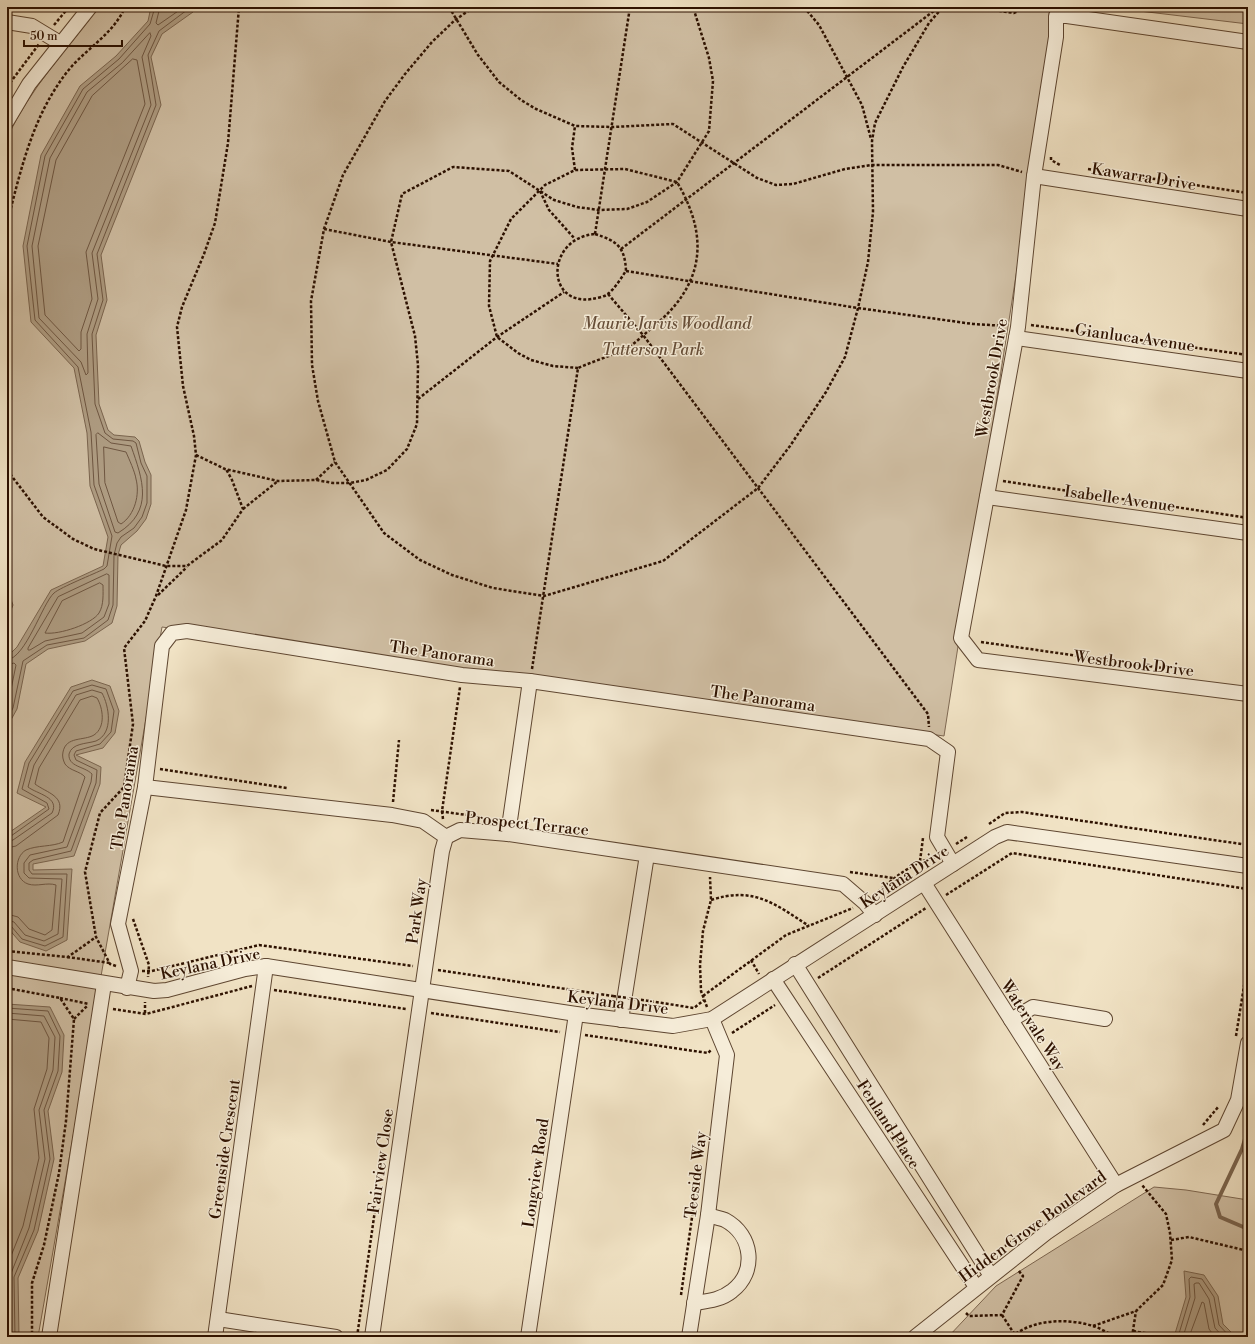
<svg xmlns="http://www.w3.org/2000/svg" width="1255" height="1344" font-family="'Libre Bodoni',serif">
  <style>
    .green { fill: #d0bfa4; stroke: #7e6852 }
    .water { fill: #ae9c82; stroke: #7a644e }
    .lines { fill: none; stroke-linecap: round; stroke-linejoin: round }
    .shore { stroke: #6e5641; stroke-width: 1 }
    .stream { stroke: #7a644e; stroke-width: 4 }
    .minor-casing { stroke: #5e4631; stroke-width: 16 }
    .path { stroke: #2d1100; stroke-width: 2.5; stroke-dasharray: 3 2; stroke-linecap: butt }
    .minor { stroke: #f6edd9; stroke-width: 14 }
    .path-bridge { stroke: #2d1100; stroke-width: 2.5; stroke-dasharray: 3 2; stroke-linecap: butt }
    .labels { text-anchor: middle; stroke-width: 3; stroke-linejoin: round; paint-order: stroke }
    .street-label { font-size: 16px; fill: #2d1100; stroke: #f6edd9 }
    .park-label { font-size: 16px; font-style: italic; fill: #664e39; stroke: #f6edd9 }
  </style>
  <rect width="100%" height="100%" fill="#f1e3c5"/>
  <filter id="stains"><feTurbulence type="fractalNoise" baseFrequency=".005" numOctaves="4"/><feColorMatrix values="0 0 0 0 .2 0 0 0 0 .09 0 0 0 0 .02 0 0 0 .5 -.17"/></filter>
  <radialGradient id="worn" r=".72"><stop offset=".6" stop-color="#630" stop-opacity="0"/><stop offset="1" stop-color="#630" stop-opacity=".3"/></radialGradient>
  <!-- green -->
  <g class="green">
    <path d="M 99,7 L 1058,7 L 944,736 L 162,627 L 38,1337 L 7,1337 L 7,138 C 30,88 67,50 99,7 Z"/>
    <polygon points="1106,7 1248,7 1248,24"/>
    <polygon points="1154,1187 1186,1190 1248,1200 1248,1337 948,1337 996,1286"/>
  </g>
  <!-- water -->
  <g class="water">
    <polygon points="151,7 195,7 193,12 162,34 151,57 161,105 101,255 107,300 96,335 99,404 108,430 114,435 135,437 139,441 145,462 151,475 151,504 146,519 137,531 121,545 118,555 117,606 112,623 85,641 48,649 26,664 17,709 7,727 7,657 17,647 51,590 103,566 108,537 90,486 87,433 74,368 31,322 23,246 41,155 80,86 116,56 148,21"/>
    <polygon points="7,589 13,605 9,615 7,614"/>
    <polygon points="92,680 110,686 119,711 115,733 103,748 76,755 101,767 100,784 74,856 33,864 33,870 72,869 67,940 46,951 20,942 7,927 7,834 46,807 17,793 25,762 71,687"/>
    <polygon points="7,1004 50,1007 64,1035 62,1072 48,1111 54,1159 38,1231 18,1278 19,1337 7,1337"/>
    <polygon points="1184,1271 1204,1275 1218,1296 1223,1324 1236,1337 1174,1337 1186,1297"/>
  </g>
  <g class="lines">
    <!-- shore -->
    <g class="shore">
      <polyline points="160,7 156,23 158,25 184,7"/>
      <polygon points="150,33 151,36 142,57 151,105 92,253 98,299 87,334 88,373 86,375 81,362 39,318 32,246 50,158 87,92 122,63"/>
      <polygon points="133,59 137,60 145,104 86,252 92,299 81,332 81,349 79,351 45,315 38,246 56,160 92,96"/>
      <path d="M 98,433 L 111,443 L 131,446 C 143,480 154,511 118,533 L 115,532 L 99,484 L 96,435 Z"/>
      <path d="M 104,447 L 126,452 C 129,459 135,472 136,479 C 140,494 135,515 121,524 L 118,522 L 105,483 Z"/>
      <polygon points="107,574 109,575 109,604 104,617 82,633 45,641 30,650 28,650 28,648 58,597"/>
      <path d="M 100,583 L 103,585 C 103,593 104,605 99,613 C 92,624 59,635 45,633 L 62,601 Z"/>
      <path d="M 7,660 C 26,658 42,604 54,593 C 61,587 94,574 104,569 L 107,566 L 112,536 L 94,485 L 91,432 L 78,367 L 35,320 L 27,246 L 45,156 L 83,89 L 119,59 L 150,24 L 155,7"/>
      <polyline points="7,665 14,663 16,665 7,709"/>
      <polyline points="7,719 13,708 23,661 47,645 84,638 108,620 113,605 114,555 117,543 121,537 134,528 142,517 147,503 147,476 141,463 136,443 133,441 113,439 105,433 95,404 92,334 103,300 97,254 156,105 148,55 159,31 191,7"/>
      <polyline points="7,837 11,836 49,809 47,803 22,789 29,763 73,691 92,685 106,689 114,711 111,732 100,744 76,751 74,755 76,760 97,770 96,783 71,851 33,860 29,863 29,870 32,874 67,874 63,937 45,946 22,939 11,926 7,925"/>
      <path d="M 7,842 L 13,840 L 52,813 C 60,797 37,794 28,787 L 34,765 L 76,695 L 92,690 L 102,693 C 109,706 114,733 96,741 C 86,744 72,743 69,754 C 68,767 84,766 92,774 L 91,782 L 67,847 L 30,855 L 24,863 L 24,873 L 29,878 L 62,879 L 58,934 L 44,941 L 25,935 L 14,922 L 7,920"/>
      <path d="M 7,848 L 16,846 L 58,815 C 66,796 47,793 35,784 L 39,768 L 80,700 L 92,696 L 97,698 C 103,708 106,727 94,735 C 84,741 66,736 63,752 C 62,756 63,760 65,764 C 70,771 80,771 85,777 L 63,842 C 52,847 37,845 26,850 C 14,857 14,879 28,884 C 37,887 47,882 56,885 L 52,930 L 45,935 L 29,929 L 18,917 L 7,914"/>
      <polyline points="7,1008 48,1011 60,1036 58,1071 44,1110 50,1159 34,1230 14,1277 15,1337"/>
      <polyline points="7,1013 44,1016 55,1037 53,1070 39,1110 45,1159 29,1228 10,1276 10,1337"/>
      <polyline points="7,1019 41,1022 49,1038 47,1069 34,1109 39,1158 23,1226 7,1266"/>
      <polyline points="1178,1337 1190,1297 1189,1279 1191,1277 1202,1279 1214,1297 1219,1325 1230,1337"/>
      <polyline points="1183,1337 1195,1298 1194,1284 1196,1283 1199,1283 1209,1299 1215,1328 1223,1337"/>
      <polyline points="1189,1337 1202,1302 1204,1303 1209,1329 1215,1337"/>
    </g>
    <!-- stream -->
    <polyline class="stream" points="1248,1129 1242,1149 1216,1204 1220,1217 1248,1229"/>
    <defs>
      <g id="minor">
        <polyline points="7,22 32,26 60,43"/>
        <polyline points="1248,42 1067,16 1056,16 1056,37 1034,176 1018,327 961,638 978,660 1248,694"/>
        <polyline points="7,121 29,84 90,7"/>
        <polyline points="1034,176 1248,209"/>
        <polyline points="1016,338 1248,371"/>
        <polyline points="987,497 1248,533"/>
        <polyline points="145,787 392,815 423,821 446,837 460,830 508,834 843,884 865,903 875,915"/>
        <polyline points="508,834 530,681"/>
        <polyline points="924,883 1116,1185"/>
        <polyline points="795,964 991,1276"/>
        <polyline points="7,967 154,991 167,990 245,969 266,966 576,1014 673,1026 712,1019 995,837 1007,832 1248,866"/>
        <polyline points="773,979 976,1287"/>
        <polyline points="127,988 131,971 118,924 145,787 162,646 172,633 187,631 462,675 530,681 929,739 948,752 937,837 953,864"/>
        <polyline points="621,1020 647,855"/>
        <polyline points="1011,1020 1033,1007 1105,1019"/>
        <path d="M 694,1303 C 708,1301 721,1300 732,1291 C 757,1272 753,1235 725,1220 C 720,1218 713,1217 708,1215"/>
        <polyline points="218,1319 336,1337"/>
        <polyline points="49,1337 104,984"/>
        <polyline points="215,1337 266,966"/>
        <polyline points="372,1337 442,851 446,837"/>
        <polyline points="528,1337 576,1014"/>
        <polyline points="689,1337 708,1215 727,1055 712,1019"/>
        <polyline points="915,1337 1046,1233 1116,1185 1224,1130 1238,1100 1248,1043"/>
      </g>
    </defs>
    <!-- minor casing -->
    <use href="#minor" class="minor-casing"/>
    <!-- path -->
    <g class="path">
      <polyline points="449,7 478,55 499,82 521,100 536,109 575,126 613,127 673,124 757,178 776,185 793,184 845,169 872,165 998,165 1022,172"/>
      <polyline points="474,7 455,20 432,42 405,74 385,101 343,175 324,229 311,301 312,365 318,401 335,462 384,533 420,560 452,575 493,588 544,596 663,561 758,488 790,446 826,392 845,357 858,308 868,262 873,212 872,141 875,123 903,67 929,23 943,7"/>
      <polyline points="804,7 819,25 862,105 871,139"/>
      <polyline points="974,7 1014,13 1025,7"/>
      <polyline points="54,25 69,7"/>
      <polyline points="7,87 39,44"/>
      <polyline points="1051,157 1051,160 1060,165"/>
      <polyline points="1088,169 1248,193"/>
      <polyline points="575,170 572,148 575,126"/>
      <polyline points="540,191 549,210 575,239"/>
      <path d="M 7,223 C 21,170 32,117 67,72 C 85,49 113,35 125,7"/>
      <polyline points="324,229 391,242 558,264"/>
      <polyline points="595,234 630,7"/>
      <path d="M 595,234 C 618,241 625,248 626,271 C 621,278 616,287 609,293 C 605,297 597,298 592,299 C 545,306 546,238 595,234 Z"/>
      <polyline points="621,249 939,7"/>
      <polyline points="626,271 858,308 973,324 1006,326"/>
      <polyline points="608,294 643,335 928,714 929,727"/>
      <polyline points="1031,325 1248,355"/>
      <polyline points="418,399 497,337 564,292"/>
      <polyline points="196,455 225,469 278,481 316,480 333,483 350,483 366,480 387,470 407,449 417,424 418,365 415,336 391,242 402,194 453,167 509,171 554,200 577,207 599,210 627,209 647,202 677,182 709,131 713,81 709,58 693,7"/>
      <polyline points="7,470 43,517 73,539 94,549 166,566 187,566 222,540 243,509 232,480 226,469"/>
      <polyline points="316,480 335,462"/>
      <polyline points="1003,481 1248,518"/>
      <polyline points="243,509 278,481"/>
      <polyline points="158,595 187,567"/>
      <polyline points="981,642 1162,668"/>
      <path d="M 532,669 L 578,368 C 594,361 611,356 627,348 C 636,343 644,334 653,327 C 704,285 710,238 677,182 L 625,169 L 575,170 L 545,185 L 511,219 L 490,261 L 489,306 L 497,337 L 518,353 L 531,360 L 553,366 L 578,368"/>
      <polyline points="160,769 287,788"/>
      <polyline points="393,802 399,740"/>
      <polyline points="431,810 481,817"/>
      <polyline points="443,819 442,811 460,687"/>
      <polyline points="989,824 1005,813 1022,812 1248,845"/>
      <polyline points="956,844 967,837"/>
      <polyline points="920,861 923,838"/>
      <polyline points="850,872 893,878"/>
      <path d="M 874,895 C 893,879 911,863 935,857"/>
      <polyline points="946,895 1012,853 1248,889"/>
      <path d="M 711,900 C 754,886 775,904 809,926"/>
      <polyline points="133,919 149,965 148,977"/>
      <polyline points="7,951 68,957 96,937"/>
      <polyline points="67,957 110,963"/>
      <polyline points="751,960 759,974"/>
      <polyline points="116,966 110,964 96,937 85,872 100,813 124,787 133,724 124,648 145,621 156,596 186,510 196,455 194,436 183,386 177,327 182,307 204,254 215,223 228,143 239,7"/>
      <polyline points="438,970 613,996"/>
      <polyline points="142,971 152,971 259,945 413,966"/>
      <polyline points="818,978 926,908"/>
      <polyline points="7,988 60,998 74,1019 66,1121 59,1173 44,1245 32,1283 32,1337"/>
      <polyline points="274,990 406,1009"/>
      <polyline points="703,996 786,935 853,908"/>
      <polyline points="60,998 89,1004"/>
      <polyline points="636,999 694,1008 704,1000"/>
      <polyline points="707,1007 701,991 700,965 703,931 711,900 710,877"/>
      <polyline points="113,1009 146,1014 252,986"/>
      <polyline points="145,1013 145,1002"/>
      <polyline points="431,1013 560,1032"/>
      <polyline points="74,1019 88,1005"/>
      <polyline points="732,1033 775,1005"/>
      <polyline points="585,1035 708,1053 711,1050"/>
      <polyline points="1236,1036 1248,961"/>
      <polyline points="1203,1125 1219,1106"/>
      <polyline points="1171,1240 1189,1237 1248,1251"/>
      <polyline points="993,1255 1023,1233"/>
      <polyline points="681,1295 698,1175"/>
      <polyline points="966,1313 969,1316 1002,1315 1023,1276 1018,1270"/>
      <polyline points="1002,1315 1015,1335"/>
      <polyline points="1093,1326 1136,1311 1163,1285 1172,1260 1170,1233 1166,1214 1142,1185"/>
      <polyline points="1133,1331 1156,1335 1157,1337"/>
      <polyline points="357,1337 377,1196"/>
      <path d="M 1012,1337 C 1032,1319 1068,1318 1093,1326 C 1100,1328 1108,1333 1115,1337"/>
      <polyline points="1132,1337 1136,1311"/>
    </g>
    <!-- minor -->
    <use href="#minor" class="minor"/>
    <!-- path-bridge -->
    <polyline class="path-bridge" points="613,996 635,999"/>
  </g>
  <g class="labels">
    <!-- street labels -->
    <g class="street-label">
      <text transform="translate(1144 176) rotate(9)" y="6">Kawarra Drive</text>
      <text transform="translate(1135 337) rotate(8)" y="6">Gianluca Avenue</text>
      <text transform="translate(991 378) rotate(-80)" y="6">Westbrook Drive</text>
      <text transform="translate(1120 498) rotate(8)" y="6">Isabelle Avenue</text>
      <text transform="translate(442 653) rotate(8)" y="6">The Panorama</text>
      <text transform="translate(1134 663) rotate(7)" y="6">Westbrook Drive</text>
      <text transform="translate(763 698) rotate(8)" y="6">The Panorama</text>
      <text transform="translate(124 798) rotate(-81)" y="6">The Panorama</text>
      <text transform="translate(527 823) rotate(6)" y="6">Prospect Terrace</text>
      <text transform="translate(904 876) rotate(-33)" y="6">Keylana Drive</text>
      <text transform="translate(416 911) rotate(-82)" y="6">Park Way</text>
      <text transform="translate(210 963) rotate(-12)" y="6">Keylana Drive</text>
      <text transform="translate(618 1002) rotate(7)" y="6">Keylana Drive</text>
      <text transform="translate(1034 1025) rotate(57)" y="6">Watervale Way</text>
      <text transform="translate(889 1124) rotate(57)" y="6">Fenland Place</text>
      <text transform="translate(224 1149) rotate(-82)" y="6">Greenside Crescent</text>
      <text transform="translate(380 1161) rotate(-82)" y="6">Fairview Close</text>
      <text transform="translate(535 1173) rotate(-82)" y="6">Longview Road</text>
      <text transform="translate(695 1175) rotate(-83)" y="6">Teeside Way</text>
      <text transform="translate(1032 1226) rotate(-36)" y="6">Hidden Grove Boulevard</text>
    </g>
    <!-- park labels -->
    <g class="park-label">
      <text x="667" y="329">Maurie Jarvis Woodland</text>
      <text x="653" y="355">Tatterson Park</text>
    </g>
  </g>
  <!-- margin -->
  <rect width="1255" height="1344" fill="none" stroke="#f1e3c5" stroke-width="24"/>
  <rect x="8" y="8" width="1239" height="1328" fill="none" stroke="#2d1100" stroke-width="2"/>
  <rect x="12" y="12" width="1231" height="1320" fill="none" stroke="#2d1100"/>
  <!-- scale -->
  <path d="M24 40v6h98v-6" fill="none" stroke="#2d1100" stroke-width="2"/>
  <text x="30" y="40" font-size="12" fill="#2d1100" stroke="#f6edd9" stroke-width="3" paint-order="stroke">50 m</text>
  <rect width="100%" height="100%" filter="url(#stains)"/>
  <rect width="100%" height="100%" fill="url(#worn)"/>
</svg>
